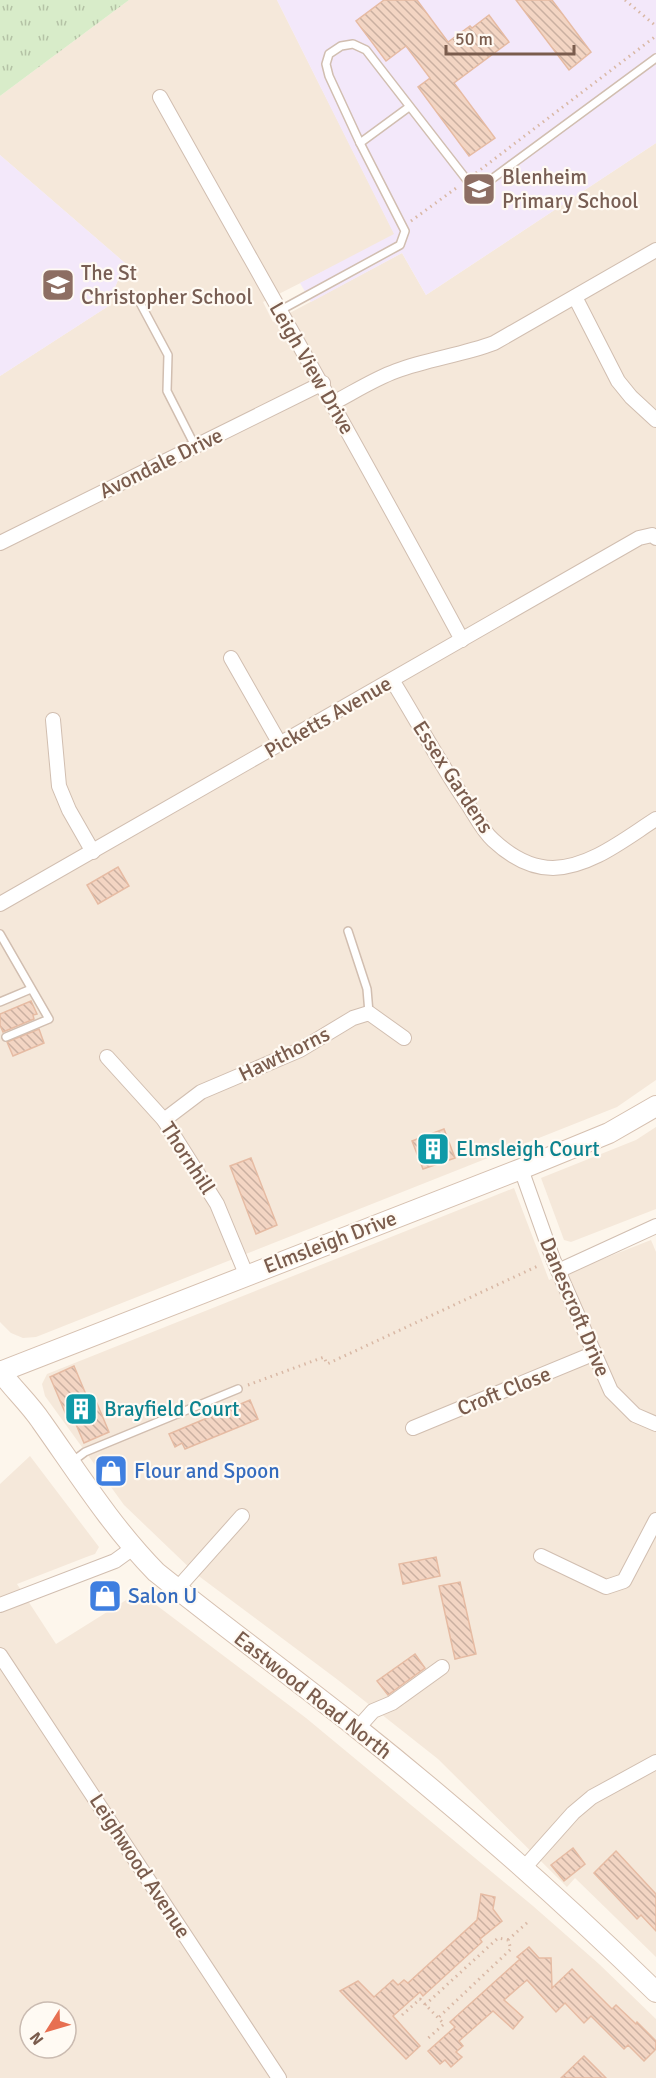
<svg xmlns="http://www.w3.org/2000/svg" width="656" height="2078" font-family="Signika,sans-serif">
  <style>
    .residential { fill: #f5e8da; fill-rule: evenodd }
    .education { fill: #f3e8fa }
    .park { fill: url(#park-tufts) }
    .building { fill: url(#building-back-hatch); stroke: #e6bba3; stroke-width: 1.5 }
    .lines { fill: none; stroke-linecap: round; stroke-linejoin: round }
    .lane-casing { stroke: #d1beb0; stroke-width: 10 }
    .street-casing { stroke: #d1beb0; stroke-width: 16 }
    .secondary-casing { stroke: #d6c0b0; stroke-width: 22 }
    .path { stroke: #d9b8a5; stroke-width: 3; stroke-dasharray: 1.5 4.5; stroke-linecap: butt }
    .lane { stroke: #fff; stroke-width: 7 }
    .street { stroke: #fff; stroke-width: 14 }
    .secondary { stroke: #fff; stroke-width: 20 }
    .labels { text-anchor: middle; stroke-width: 4.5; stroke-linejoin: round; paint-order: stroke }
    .education-label { font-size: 21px; fill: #785e54; stroke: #fffaf3; text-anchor: start }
    .street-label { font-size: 21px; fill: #7a5c4d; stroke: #fffaf3 }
    .culture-label { font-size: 21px; fill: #0d838f; stroke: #fffaf3; text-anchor: start }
    .shop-label { font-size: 21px; fill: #366cbe; stroke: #fffaf3; text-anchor: start }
  </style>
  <defs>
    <pattern id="park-tufts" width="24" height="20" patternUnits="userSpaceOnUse" patternTransform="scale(1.5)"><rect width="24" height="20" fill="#d8ecc9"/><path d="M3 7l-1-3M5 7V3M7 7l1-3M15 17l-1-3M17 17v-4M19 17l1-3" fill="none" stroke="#b4c2a5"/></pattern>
    <pattern id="building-back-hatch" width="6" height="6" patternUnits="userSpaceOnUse" patternTransform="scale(1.5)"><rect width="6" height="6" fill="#f3d5c3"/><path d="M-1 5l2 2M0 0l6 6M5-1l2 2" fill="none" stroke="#cab0a1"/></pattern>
  </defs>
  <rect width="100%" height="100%" fill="#fdf6ec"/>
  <!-- residential -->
  <g class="residential">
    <polygon points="129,0 277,0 395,235 263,302 273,322 402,253 426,295 656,143 656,1080 617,1107 36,1337 23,1338 11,1333 0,1322 0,376 107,307 125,263 0,155 0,96"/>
    <polygon points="656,1127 656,1209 571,1242 564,1240 541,1178 636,1140"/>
    <polygon points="514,1188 549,1280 651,1240 656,1252 656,1957 575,1878 567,1887 438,1759 338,1680 196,1574 124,1505 45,1396 42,1384 47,1374"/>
    <path d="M 30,1456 L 99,1547 L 95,1554 L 89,1556 L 17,1584 L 56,1644 L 139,1592 L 306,1718 L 533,1906 L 599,1964 L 656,2019 L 656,2078 L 0,2078 L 0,1484 ZM 30,2012 L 66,2012 L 66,2048 L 30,2048 Z"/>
  </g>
  <!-- education -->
  <g class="education">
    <polygon points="277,0 656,0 656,143 426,295 402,253 311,302 300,283 394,234"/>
    <polygon points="0,155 125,263 107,307 0,376"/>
  </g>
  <!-- park -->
  <polygon class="park" points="0,0 129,0 0,96"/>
  <!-- building -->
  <g class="building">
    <polygon points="384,0 417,0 448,42 470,26 472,28 489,15 509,42 454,83 495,138 469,156 418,87 430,78 406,46 386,61 356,21"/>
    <polygon points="516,0 552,0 591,52 569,70"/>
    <polygon points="118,867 129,886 98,904 87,885"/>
    <polygon points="31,1001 37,1014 33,1015 34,1019 3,1032 0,1025 0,1014"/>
    <polygon points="39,1029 44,1043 13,1056 7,1042"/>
    <polygon points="444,1129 455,1158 423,1169 412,1141"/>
    <polygon points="251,1158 277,1225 256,1234 230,1166"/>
    <polygon points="74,1366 90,1404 96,1401 109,1432 84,1443 72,1415 67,1417 50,1377"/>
    <polygon points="250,1400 258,1419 185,1449 182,1443 175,1447 169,1434"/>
    <polygon points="436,1557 440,1576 403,1584 399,1564"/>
    <polygon points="460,1582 476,1654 455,1659 439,1586"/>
    <polygon points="415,1654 425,1668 388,1695 377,1681"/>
    <polygon points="573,1848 585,1864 564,1881 551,1865"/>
    <polygon points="616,1851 656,1894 656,1931 641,1915 637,1919 594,1873"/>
    <polygon points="481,1894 495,1897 493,1909 502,1921 480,1939 482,1942 423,1996 420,1992 393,2016 420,2046 406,2059 340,1991 358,1981 374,1997 393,1980 398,1985 404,1980 408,1983 477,1920"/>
    <polygon points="529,1947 539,1958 551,1958 552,1988 572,1969 612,2009 616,2005 636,2024 637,2022 656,2041 656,2049 644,2061 628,2045 624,2049 591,2016 584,2023 565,2003 556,2012 527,1980 504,2000 523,2017 513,2029 493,2011 459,2041 463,2046 456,2052 462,2057 451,2067 445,2060 440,2064 428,2051 455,2027 450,2022 520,1959 517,1957"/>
    <polygon points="584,2056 606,2078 561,2078"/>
  </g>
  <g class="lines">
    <defs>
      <g id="lane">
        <polyline points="360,143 409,107"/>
        <polyline points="138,299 168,355 167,391 195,446"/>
        <polyline points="279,311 400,245 405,231 360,143 329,76 326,64 329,54 341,46 353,44 366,50 470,184 485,184 656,58"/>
        <polyline points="348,931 367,989 369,1013"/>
        <polyline points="0,934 49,1019 6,1037"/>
        <polyline points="0,1002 31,989"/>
        <polyline points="73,1461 85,1452 238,1389"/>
      </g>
      <g id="street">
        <path d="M 160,97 C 261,278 364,457 462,640"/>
        <polyline points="575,297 618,381 631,397 656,420"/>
        <path d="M 333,403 C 354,392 374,379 396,371 C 428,359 462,355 494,343 L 656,250"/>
        <polyline points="0,543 323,383"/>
        <polyline points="231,658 280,744"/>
        <path d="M 392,680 C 418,722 441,766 469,806 C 476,817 483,831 493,840 C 509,855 530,868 553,868 C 591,867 626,838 656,819"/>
        <polyline points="53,720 59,786 69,810 93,852"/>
        <polyline points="0,904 639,538 652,535 656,538"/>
        <polyline points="107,1057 164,1120 217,1204 246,1274"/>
        <polyline points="164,1120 201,1092 300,1050 353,1018 369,1013 404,1038"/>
        <polyline points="521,1169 553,1259 611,1391 635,1415 656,1424"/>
        <polyline points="558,1271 656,1226"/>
        <polyline points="413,1428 595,1353"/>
        <polyline points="541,1556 606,1587 624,1581 656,1520"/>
        <polyline points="177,1589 242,1516"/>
        <polyline points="0,1605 115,1561 133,1548"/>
        <polyline points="0,1655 279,2078"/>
        <polyline points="357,1729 373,1711 392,1703 442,1667"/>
        <polyline points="524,1868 573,1813 592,1797 656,1762"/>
      </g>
      <g id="secondary">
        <path d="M 0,1371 C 12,1388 29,1403 41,1421 C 78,1473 111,1526 156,1572 C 222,1625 290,1675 357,1728 C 461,1811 561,1899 656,1992"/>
        <polyline points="0,1372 521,1169 609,1133 656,1106"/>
      </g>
    </defs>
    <!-- lane casing -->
    <use href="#lane" class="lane-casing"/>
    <!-- street casing -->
    <use href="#street" class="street-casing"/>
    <!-- secondary casing -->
    <use href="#secondary" class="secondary-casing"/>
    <!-- path -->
    <g class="path">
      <polyline points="625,0 656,26"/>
      <polyline points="476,173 656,36"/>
      <polyline points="411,221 459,186"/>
      <polyline points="248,1385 324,1357 327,1364 540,1265"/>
      <polyline points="508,1940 528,1922"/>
      <polyline points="425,2005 498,1938 508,1940 511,1949 438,2018"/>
      <polyline points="402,2015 420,1999 444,2024 426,2040"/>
    </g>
    <!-- lane -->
    <use href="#lane" class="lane"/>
    <!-- street -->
    <use href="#street" class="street"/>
    <!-- secondary -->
    <use href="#secondary" class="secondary"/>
  </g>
  <!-- icons -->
  <defs>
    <symbol id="school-square" viewBox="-11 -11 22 22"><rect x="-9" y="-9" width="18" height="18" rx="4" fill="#8d6e63" stroke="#fffaf3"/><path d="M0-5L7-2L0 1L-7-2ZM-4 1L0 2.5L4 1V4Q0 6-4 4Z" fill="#fff"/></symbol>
    <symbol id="building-square" viewBox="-11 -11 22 22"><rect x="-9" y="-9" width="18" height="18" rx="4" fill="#0f9aa8" stroke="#fffaf3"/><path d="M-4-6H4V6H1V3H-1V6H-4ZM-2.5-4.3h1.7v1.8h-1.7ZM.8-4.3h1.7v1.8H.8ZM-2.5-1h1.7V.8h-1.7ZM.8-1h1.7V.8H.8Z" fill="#fff"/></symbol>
    <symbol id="shop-square" viewBox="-11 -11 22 22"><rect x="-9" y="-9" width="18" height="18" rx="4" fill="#3f7fe0" stroke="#fffaf3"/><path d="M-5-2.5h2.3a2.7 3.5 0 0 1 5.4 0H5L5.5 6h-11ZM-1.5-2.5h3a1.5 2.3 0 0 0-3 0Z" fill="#fff"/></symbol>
  </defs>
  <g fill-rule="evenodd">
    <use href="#school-square" x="460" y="170" width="38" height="38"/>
    <use href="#school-square" x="39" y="266" width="38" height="38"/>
    <use href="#building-square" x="414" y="1130" width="38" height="38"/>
    <use href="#building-square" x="62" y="1390" width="38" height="38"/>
    <use href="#shop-square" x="92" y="1452" width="38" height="38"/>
    <use href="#shop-square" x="86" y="1577" width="38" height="38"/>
  </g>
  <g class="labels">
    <!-- education labels -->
    <g class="education-label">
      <text x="502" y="184">Blenheim<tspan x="502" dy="24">Primary School</tspan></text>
      <text x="81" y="280">The St<tspan x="81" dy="24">Christopher School</tspan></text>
    </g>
    <!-- street labels -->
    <g class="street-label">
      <text transform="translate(312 368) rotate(60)" y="7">Leigh View Drive</text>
      <text transform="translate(161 463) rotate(-26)" y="7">Avondale Drive</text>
      <text transform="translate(328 717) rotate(-30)" y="7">Picketts Avenue</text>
      <text transform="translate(453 777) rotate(57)" y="7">Essex Gardens</text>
      <text transform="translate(284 1054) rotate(-26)" y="7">Hawthorns</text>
      <text transform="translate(188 1158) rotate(57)" y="7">Thornhill</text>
      <text transform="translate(330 1242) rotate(-21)" y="7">Elmsleigh Drive</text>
      <text transform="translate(575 1307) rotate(67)" y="7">Danescroft Drive</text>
      <text transform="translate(504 1391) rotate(-22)" y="7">Croft Close</text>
      <text transform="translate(313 1695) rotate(38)" y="7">Eastwood Road North</text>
      <text transform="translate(140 1866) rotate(57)" y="7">Leighwood Avenue</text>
    </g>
    <!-- culture labels -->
    <g class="culture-label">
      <text x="456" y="1156">Elmsleigh Court</text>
      <text x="104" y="1416">Brayfield Court</text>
    </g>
    <!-- shop labels -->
    <g class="shop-label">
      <text x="134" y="1478">Flour and Spoon</text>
      <text x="128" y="1603">Salon U</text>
    </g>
  </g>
  <!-- north arrow -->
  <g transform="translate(48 2030) rotate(233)"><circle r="28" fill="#fffaf3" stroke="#cabbb1" stroke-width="1.5"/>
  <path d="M0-4.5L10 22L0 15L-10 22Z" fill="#e76f51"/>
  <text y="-9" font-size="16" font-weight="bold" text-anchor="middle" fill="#7a5c4d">N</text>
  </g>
  <!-- scale -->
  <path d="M446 45v9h128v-9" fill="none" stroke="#7a5c4d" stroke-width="3"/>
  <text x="455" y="45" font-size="18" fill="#7a5c4d" stroke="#fffaf3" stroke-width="4.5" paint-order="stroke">50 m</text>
</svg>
